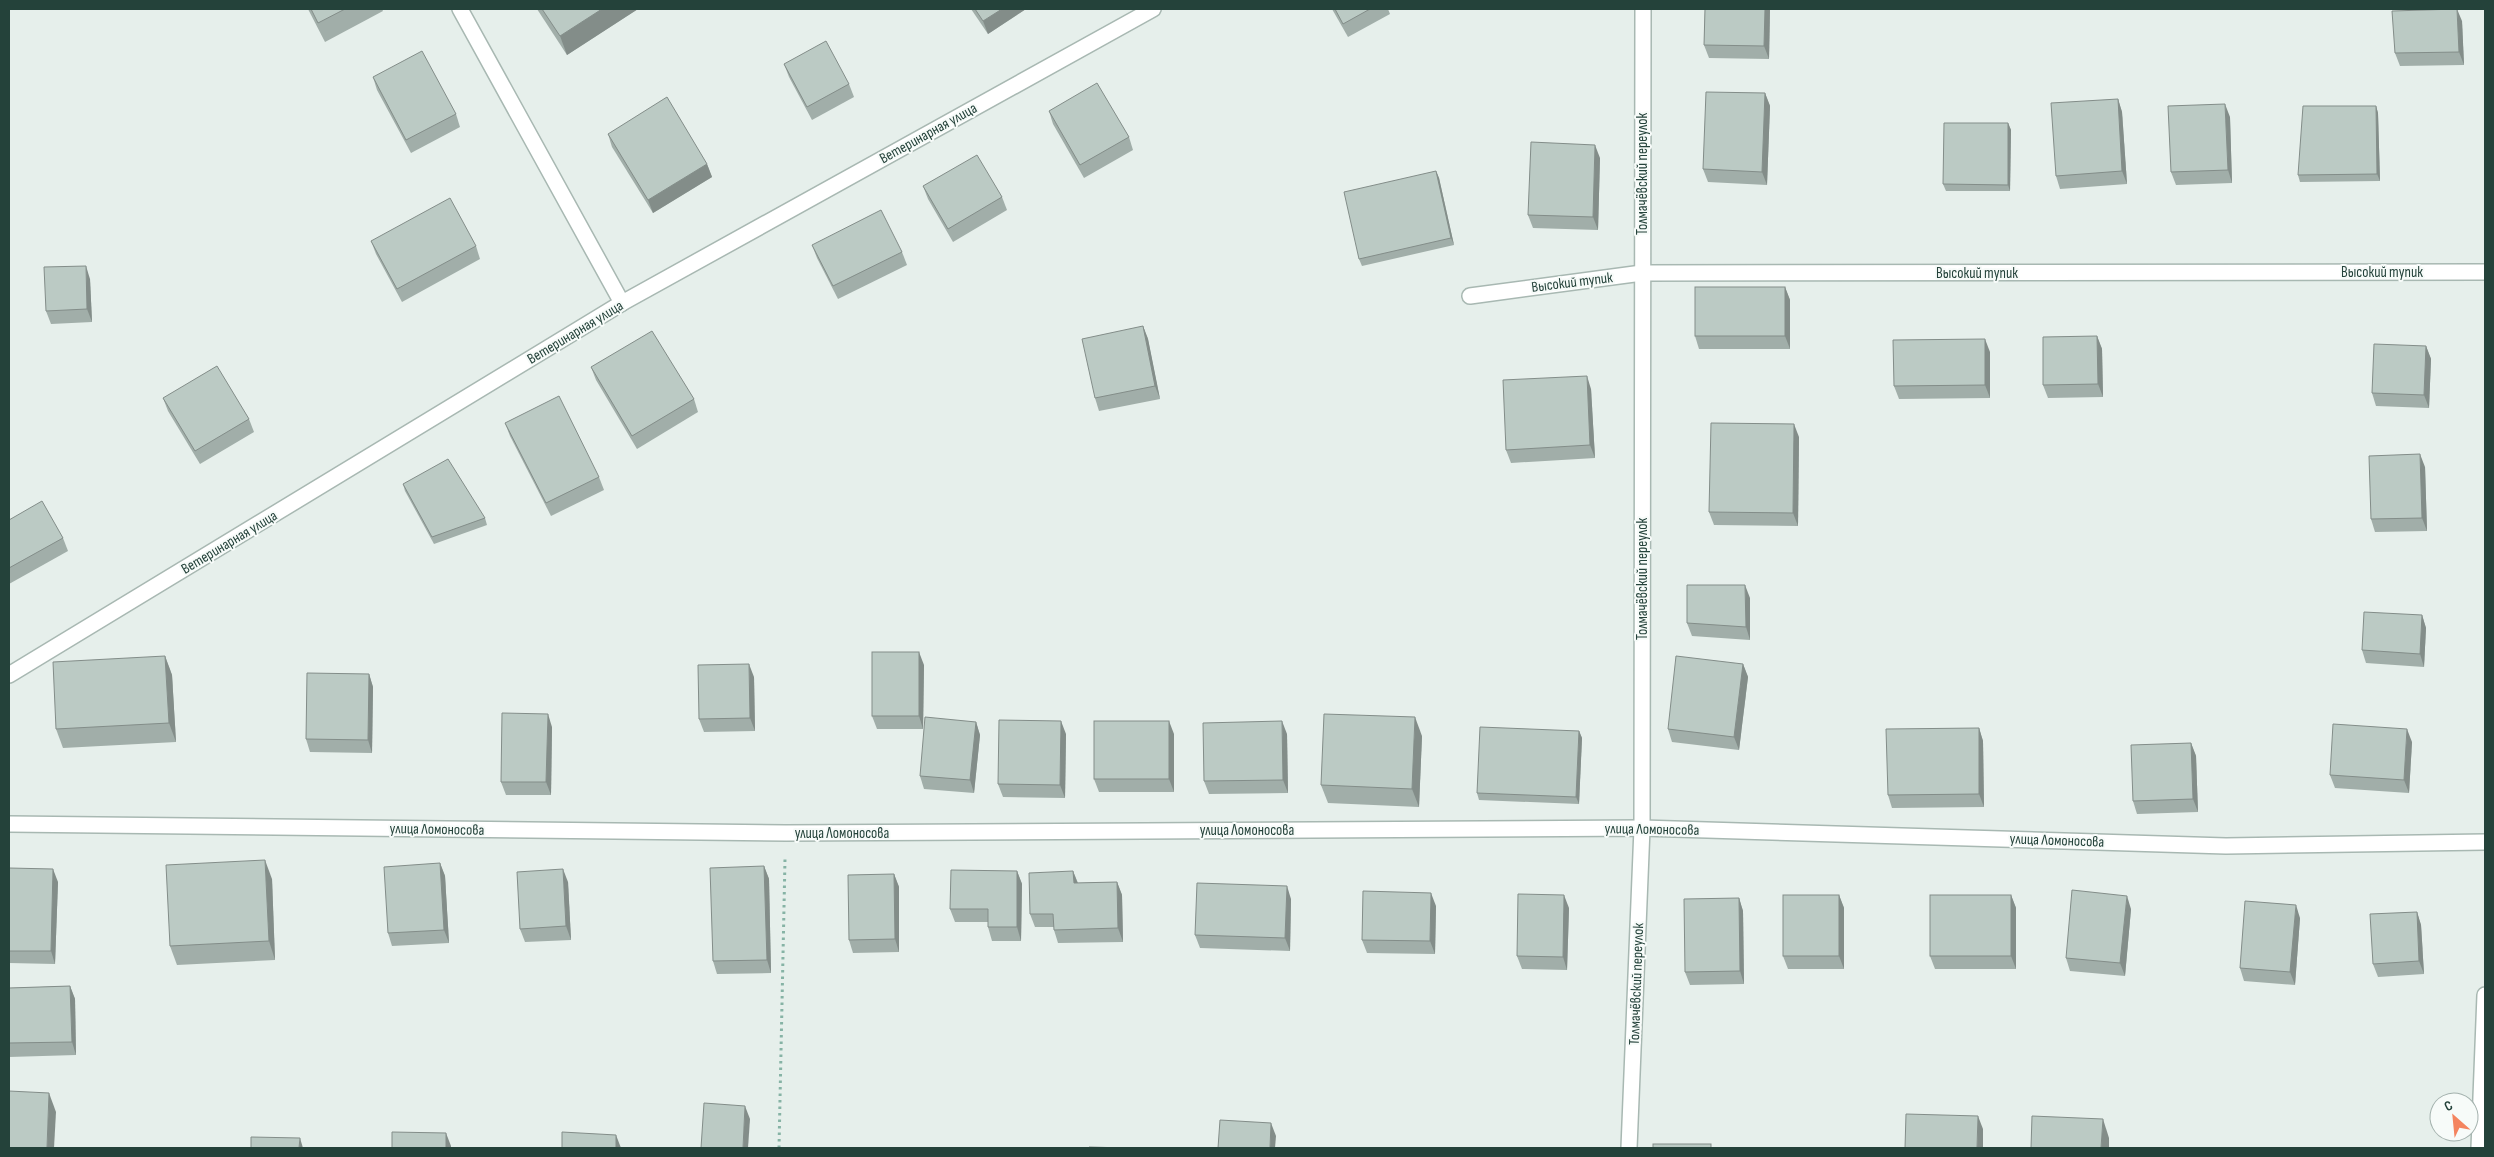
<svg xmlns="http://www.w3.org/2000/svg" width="2494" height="1157" font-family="'Sofia Sans Condensed',sans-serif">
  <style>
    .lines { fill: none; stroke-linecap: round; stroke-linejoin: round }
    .minor-casing { stroke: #a8b8b2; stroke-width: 18 }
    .path { stroke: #86b3a5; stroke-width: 3; stroke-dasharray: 2.5 4; stroke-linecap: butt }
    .minor { stroke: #fff; stroke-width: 15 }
    .wall { fill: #a1aea9 }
    .shaded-wall { fill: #838d89 }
    .building { fill: #bbcac4; stroke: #838d89 }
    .labels { text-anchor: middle; stroke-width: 4; stroke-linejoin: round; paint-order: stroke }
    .street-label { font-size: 15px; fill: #24423a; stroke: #f7fbf9 }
  </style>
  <rect width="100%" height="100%" fill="#e6efeb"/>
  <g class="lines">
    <defs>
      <g id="minor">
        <polyline points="460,9 622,303"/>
        <polyline points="1470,296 1642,273 2485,272"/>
        <polyline points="9,675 622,303 1153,9"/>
        <polyline points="9,824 786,833 1642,828 2226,846 2485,842"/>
        <polyline points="1629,1148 1642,828 1643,9"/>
        <polyline points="2479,1148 2485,995"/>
      </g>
    </defs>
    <!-- minor casing -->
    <use href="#minor" class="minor-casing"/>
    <!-- path -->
    <polyline class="path" points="779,1148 785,859"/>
    <!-- minor -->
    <use href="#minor" class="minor"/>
  </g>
  <!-- wall -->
  <g class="wall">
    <polygon points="308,9 382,9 383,11 325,42"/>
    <polygon points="537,9 638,9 567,55"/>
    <polygon points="971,9 1026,9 988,34"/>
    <polygon points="1332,9 1388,9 1390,14 1348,37"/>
    <polygon points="1705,9 1770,9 1769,59 1709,58 1704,45"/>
    <polygon points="2462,21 2464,65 2400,66 2395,53"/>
    <polygon points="784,64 849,84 854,97 812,120 789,77"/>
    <polygon points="373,77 456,114 460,127 411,153 377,90"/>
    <polygon points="1765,93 1770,106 1767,185 1708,182 1703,169"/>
    <polygon points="2118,99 2122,112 2127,184 2060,189 2056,176"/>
    <polygon points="2376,106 2378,113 2380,181 2300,182 2298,175"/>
    <polygon points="1049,111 1129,137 1133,150 1084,178 1053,124"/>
    <polygon points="2230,117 2232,183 2176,185 2171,172"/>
    <polygon points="2008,123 2011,130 2010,191 1946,191 1943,184"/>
    <polygon points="608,134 707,164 712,177 653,213 612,147"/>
    <polygon points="1600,158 1598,230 1533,228 1528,215"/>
    <polygon points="1436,171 1439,178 1454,245 1362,266 1359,259"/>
    <polygon points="923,186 1002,197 1007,210 953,242 928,199"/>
    <polygon points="371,241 476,246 480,259 402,302 376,254"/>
    <polygon points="812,245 902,252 907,265 838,299 817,258"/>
    <polygon points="90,279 92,322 51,324 46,311"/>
    <polygon points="1785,287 1790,300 1790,349 1699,349 1695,336"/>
    <polygon points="1143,326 1148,339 1160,399 1099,411 1095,398"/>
    <polygon points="2097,336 2102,349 2103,397 2048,398 2043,385"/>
    <polygon points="2426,346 2431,359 2429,408 2376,406 2372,393"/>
    <polygon points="1990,352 1990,398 1899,399 1894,386"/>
    <polygon points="591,367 694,399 698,412 637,449 596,380"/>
    <polygon points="1591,389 1595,458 1511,463 1506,450"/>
    <polygon points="163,398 249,419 254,432 200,464 168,411"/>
    <polygon points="505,423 599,477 604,490 551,516 510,436"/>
    <polygon points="1799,437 1798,526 1714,525 1709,512"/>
    <polygon points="2425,467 2427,531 2375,532 2371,519"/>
    <polygon points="403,484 485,518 487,525 434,544 405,491"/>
    <polygon points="9,520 63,538 68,551 9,584"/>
    <polygon points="1750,598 1750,640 1692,636 1687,623"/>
    <polygon points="2422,615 2426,628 2424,667 2366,663 2362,650"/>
    <polygon points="165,656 172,675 176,742 63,748 56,729"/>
    <polygon points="1743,664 1748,677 1739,750 1672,742 1668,729"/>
    <polygon points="924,665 923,729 877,729 872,716"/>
    <polygon points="369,674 373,687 372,753 310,752 306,739"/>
    <polygon points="754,677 755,731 704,732 699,719"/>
    <polygon points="976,722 980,735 974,793 924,789 920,776"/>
    <polygon points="552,727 551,795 506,795 501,782"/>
    <polygon points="1979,728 1983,741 1984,807 1892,808 1888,795"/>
    <polygon points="1579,731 1582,738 1579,804 1479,800 1477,793"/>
    <polygon points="1066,734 1065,798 1003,797 998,784"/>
    <polygon points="1174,734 1174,792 1099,792 1094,779"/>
    <polygon points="1287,734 1288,793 1209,794 1204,781"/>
    <polygon points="1422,736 1419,807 1328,803 1321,785"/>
    <polygon points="2412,742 2409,793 2335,788 2330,775"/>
    <polygon points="2191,743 2196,756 2198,812 2137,814 2133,801"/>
    <polygon points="440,863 445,876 449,943 392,946 388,933"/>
    <polygon points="764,866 769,879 771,973 717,974 713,961"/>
    <polygon points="9,868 58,882 55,964 9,963"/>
    <polygon points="1017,871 1022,884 1021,941 992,941 988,927 988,922 955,922 950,909"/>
    <polygon points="1073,871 1078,883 1117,882 1122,895 1123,942 1058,943 1054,930 1054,927 1035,927 1030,914"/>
    <polygon points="894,874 899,887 899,952 853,953 849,940"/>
    <polygon points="272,879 275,960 177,965 170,946"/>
    <polygon points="568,882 571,940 525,942 520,929"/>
    <polygon points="1839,895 1844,908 1844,969 1788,969 1783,956"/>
    <polygon points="2011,895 2016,908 2016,969 1935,969 1930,956"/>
    <polygon points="1739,898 1743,911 1744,984 1690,985 1685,972"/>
    <polygon points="1291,899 1290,951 1200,948 1195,935"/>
    <polygon points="1436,906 1435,954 1367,953 1362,940"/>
    <polygon points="1569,908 1567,970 1522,969 1517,956"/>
    <polygon points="2131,909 2125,976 2070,971 2066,958"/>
    <polygon points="2417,912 2421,925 2424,974 2378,977 2373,964"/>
    <polygon points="2300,918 2295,985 2244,981 2240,968"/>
    <polygon points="70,986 75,999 76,1055 9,1057 9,988"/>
  </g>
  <!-- shaded-wall -->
  <g class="shaded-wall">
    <polygon points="602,9 638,9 567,55 560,36"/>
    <polygon points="1002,9 1026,9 988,34 983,21"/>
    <polygon points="1765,9 1770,9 1769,59 1764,46"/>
    <polygon points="2457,9 2462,21 2464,65 2459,52"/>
    <polygon points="1765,93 1770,106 1767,185 1762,172"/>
    <polygon points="2118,99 2122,112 2127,184 2122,171"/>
    <polygon points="2225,104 2230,117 2232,183 2228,170"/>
    <polygon points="2376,106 2378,113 2380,181 2377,174"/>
    <polygon points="2008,123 2011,130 2010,191 2008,185"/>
    <polygon points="1595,145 1600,158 1598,230 1593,217"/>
    <polygon points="707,164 712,177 653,213 648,200"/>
    <polygon points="1436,171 1439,178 1454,245 1451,238"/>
    <polygon points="86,266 90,279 92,322 87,309"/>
    <polygon points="1785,287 1790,300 1790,349 1785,336"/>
    <polygon points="1143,326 1148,339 1160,399 1155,386"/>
    <polygon points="2097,336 2102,349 2103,397 2098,384"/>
    <polygon points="1985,339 1990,352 1990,398 1985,385"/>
    <polygon points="2426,346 2431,359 2429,408 2424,395"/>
    <polygon points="1587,376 1591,389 1595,458 1590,445"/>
    <polygon points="1794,424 1799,437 1798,526 1793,513"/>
    <polygon points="2420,454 2425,467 2427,531 2422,518"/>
    <polygon points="1745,585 1750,598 1750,640 1746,627"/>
    <polygon points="2422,615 2426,628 2424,667 2420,654"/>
    <polygon points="919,652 924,665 923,729 919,716"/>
    <polygon points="165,656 172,675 176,742 169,723"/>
    <polygon points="749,664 754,677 755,731 750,718"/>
    <polygon points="1743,664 1748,677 1739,750 1734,737"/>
    <polygon points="369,674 373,687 372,753 368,740"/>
    <polygon points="548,714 552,727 551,795 546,782"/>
    <polygon points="1415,717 1422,736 1419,807 1412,789"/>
    <polygon points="1061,721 1066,734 1065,798 1060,785"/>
    <polygon points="1169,721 1174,734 1174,792 1169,779"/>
    <polygon points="1282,721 1287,734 1288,793 1283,780"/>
    <polygon points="976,722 980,735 974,793 970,780"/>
    <polygon points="1979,728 1983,741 1984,807 1979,794"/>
    <polygon points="2407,729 2412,742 2409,793 2404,780"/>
    <polygon points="1579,731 1582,738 1579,804 1576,797"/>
    <polygon points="2191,743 2196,756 2198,812 2193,799"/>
    <polygon points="265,860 272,879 275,960 269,941"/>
    <polygon points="440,863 445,876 449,943 444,930"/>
    <polygon points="764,866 769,879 771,973 767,960"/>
    <polygon points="53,869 58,882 55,964 51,951"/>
    <polygon points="563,869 568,882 571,940 566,926"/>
    <polygon points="1017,871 1022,884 1021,941 1017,927"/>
    <polygon points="1073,871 1078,884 1074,883"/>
    <polygon points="894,874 899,887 899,952 895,939"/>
    <polygon points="1117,882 1122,895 1123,942 1118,928"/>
    <polygon points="1287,886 1291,899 1290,951 1285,938"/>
    <polygon points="1431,893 1436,906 1435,954 1430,941"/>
    <polygon points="1564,895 1569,908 1567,970 1563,957"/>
    <polygon points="1839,895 1844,908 1844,969 1839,956"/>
    <polygon points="2011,895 2016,908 2016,969 2011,956"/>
    <polygon points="2127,896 2131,909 2125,976 2120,963"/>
    <polygon points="1739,898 1743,911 1744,984 1740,971"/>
    <polygon points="2296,905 2300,918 2295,985 2290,972"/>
    <polygon points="2417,912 2421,925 2424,974 2419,961"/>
    <polygon points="70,986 75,999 76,1055 72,1042"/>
    <polygon points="49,1093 56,1112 54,1148 47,1148"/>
    <polygon points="745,1106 750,1119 748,1148 743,1148"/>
    <polygon points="1978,1116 1983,1129 1983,1148 1977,1148"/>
    <polygon points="2103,1119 2109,1138 2109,1148 2101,1148"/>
    <polygon points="1271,1123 1276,1136 1275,1148 1270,1148"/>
    <polygon points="446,1133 451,1146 451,1148 446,1148"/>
    <polygon points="616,1135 621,1148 616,1148"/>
    <polygon points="300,1138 303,1148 299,1148"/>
  </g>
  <!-- building -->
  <g class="building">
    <polygon points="311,9 345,9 318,23"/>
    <polygon points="542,9 602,9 560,36"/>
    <polygon points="975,9 1002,9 983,21"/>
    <polygon points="1335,9 1370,9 1343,24"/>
    <polygon points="1705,9 1765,9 1764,46 1704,45"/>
    <polygon points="2457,9 2459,52 2395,53 2392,11"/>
    <polygon points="826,41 849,84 807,107 784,64"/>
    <polygon points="422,51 456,114 406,140 373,77"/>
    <polygon points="1097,83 1129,137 1080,165 1049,111"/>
    <polygon points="1706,92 1765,93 1762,172 1703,169"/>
    <polygon points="667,97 707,164 648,200 608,134"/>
    <polygon points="2118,99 2122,171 2056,176 2051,103"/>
    <polygon points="2225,104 2228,170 2171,172 2168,106"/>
    <polygon points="2303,106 2376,106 2377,174 2298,175"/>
    <polygon points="1944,123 2008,123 2008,185 1943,184"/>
    <polygon points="1531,142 1595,145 1593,217 1528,215"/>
    <polygon points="977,155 1002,197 948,229 923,186"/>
    <polygon points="1436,171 1451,238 1359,259 1344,192"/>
    <polygon points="450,198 476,246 397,289 371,241"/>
    <polygon points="881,210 902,252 833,286 812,245"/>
    <polygon points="86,266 87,309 46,311 44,267"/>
    <rect x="1695" y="287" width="90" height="49"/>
    <polygon points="1143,326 1155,386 1095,398 1082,339"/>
    <polygon points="652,331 694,399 632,436 591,367"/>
    <polygon points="2097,336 2098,384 2043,385 2043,337"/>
    <polygon points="1985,339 1985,385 1894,386 1893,340"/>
    <polygon points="2374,344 2426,346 2424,395 2372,393"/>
    <polygon points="217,366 249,419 195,451 163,398"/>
    <polygon points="1587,376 1590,445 1506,450 1503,380"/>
    <polygon points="559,396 599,477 546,503 505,423"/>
    <polygon points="1711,423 1794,424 1793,513 1709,512"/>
    <polygon points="2420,454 2422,518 2371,519 2369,456"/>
    <polygon points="448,459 485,518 432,537 403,484"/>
    <polygon points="42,501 63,538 9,568 9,520"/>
    <polygon points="1687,585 1745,585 1746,627 1687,623"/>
    <polygon points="2364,612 2422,615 2420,654 2362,650"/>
    <rect x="872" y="652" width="47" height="64"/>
    <polygon points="165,656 169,723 56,729 53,662"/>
    <polygon points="1676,656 1743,664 1734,737 1668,729"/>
    <polygon points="749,664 750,718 699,719 698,665"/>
    <polygon points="307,673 369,674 368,740 306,739"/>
    <polygon points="502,713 548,714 546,782 501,782"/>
    <polygon points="1324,714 1415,717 1412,789 1321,785"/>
    <polygon points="925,717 976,722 970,780 920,776"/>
    <polygon points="999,720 1061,721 1060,785 998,784"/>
    <rect x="1094" y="721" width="75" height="58"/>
    <polygon points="1282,721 1283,780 1204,781 1203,723"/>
    <polygon points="2333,724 2407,729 2404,780 2330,775"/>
    <polygon points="1480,727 1579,731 1576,797 1477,793"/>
    <polygon points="1979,728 1979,794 1888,795 1886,729"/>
    <polygon points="2191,743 2193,799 2133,801 2131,745"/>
    <polygon points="265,860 269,941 170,946 166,865"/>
    <polygon points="440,863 444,930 388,933 384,867"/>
    <polygon points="764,866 767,960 713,961 710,868"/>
    <polygon points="9,868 53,869 51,951 9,951"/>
    <polygon points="563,869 566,926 520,929 517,872"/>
    <polygon points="951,870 1017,871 1017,927 988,927 988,909 950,909"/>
    <polygon points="1073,871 1074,883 1117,882 1118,928 1054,930 1053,914 1030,914 1029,873"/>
    <polygon points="894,874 895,939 849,940 848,875"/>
    <polygon points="1197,883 1287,886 1285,938 1195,935"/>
    <polygon points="2072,890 2127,896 2120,963 2066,958"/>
    <polygon points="1363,891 1431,893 1430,941 1362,940"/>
    <polygon points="1518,894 1564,895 1563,957 1517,956"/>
    <rect x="1783" y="895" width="56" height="61"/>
    <rect x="1930" y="895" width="81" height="61"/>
    <polygon points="1739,898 1740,971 1685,972 1684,899"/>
    <polygon points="2245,901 2296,905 2290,972 2240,968"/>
    <polygon points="2417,912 2419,961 2373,964 2370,914"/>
    <polygon points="70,986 72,1042 9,1043 9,988"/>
    <polygon points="9,1091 49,1093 47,1148 9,1148"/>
    <polygon points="704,1103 745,1106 743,1148 701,1148"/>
    <polygon points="1906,1114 1978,1116 1977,1148 1905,1148"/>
    <polygon points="2032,1116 2103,1119 2101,1148 2031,1148"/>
    <polygon points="1220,1120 1271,1123 1270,1148 1218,1148"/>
    <polygon points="392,1132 446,1133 446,1148 392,1148"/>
    <polygon points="562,1132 616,1135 616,1148 562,1148"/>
    <polygon points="251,1137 300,1138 299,1148 251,1148"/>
    <rect x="1653" y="1144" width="58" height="4"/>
    <polygon points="1089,1147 1125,1148 1088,1148"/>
  </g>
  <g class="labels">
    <!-- street labels -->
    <g class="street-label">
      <text transform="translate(928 133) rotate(-29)" y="5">Ветеринарная улица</text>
      <text transform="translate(1642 174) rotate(-90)" y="5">Толмачёвский переулок</text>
      <text x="2382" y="277">Высокий тупик</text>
      <text x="1977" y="278">Высокий тупик</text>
      <text transform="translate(1572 282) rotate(-7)" y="5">Высокий тупик</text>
      <text transform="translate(575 332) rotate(-31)" y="5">Ветеринарная улица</text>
      <text transform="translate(229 542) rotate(-31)" y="5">Ветеринарная улица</text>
      <text transform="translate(1642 579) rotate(-90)" y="5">Толмачёвский переулок</text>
      <text transform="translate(437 829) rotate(1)" y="5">улица Ломоносова</text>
      <text transform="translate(1652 829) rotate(1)" y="5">улица Ломоносова</text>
      <text x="1247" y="835">улица Ломоносова</text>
      <text x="842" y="838">улица Ломоносова</text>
      <text transform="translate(2057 840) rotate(2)" y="5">улица Ломоносова</text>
      <text transform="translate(1636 984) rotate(-88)" y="5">Толмачёвский переулок</text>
    </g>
  </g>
  <!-- border -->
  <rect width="2494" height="1157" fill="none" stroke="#24423a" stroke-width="20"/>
  <!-- north arrow -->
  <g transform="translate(2454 1117) rotate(333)"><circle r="24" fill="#f7fbf9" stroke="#a3b1ad"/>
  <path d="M0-4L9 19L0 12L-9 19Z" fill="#f4845f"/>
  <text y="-8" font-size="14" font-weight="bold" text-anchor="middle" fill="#24423a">С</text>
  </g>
</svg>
